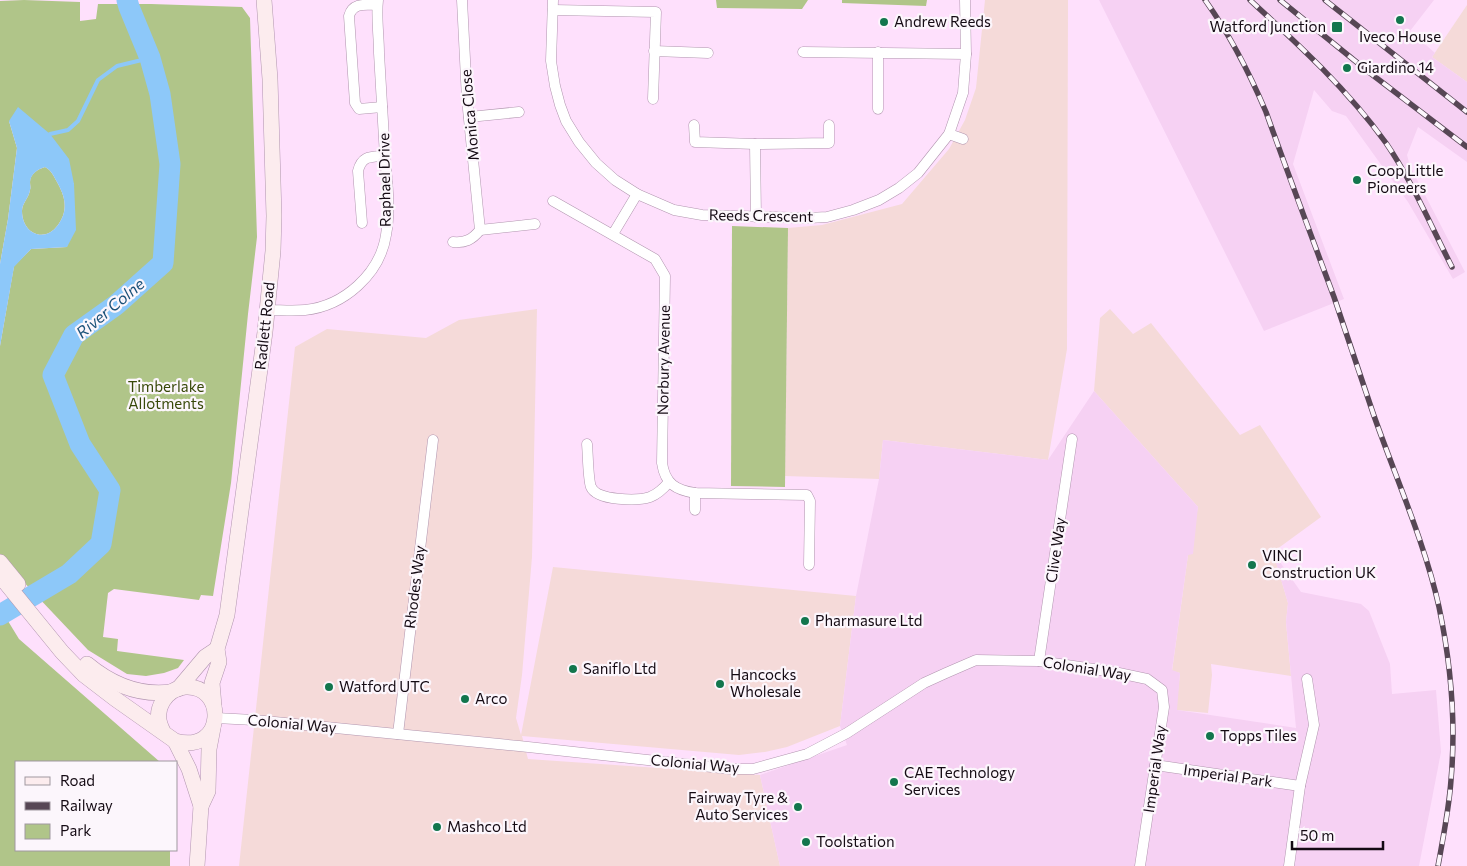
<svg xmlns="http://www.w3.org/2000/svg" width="1467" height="866" font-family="Commissioner,sans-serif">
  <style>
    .commercial { fill: #f5dad9 }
    .built { fill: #f6d1f3 }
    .green { fill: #b0c589 }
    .water { fill: #8dc8f9; fill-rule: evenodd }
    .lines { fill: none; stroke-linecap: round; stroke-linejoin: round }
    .stream { stroke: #8dc8f9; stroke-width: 4 }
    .river { stroke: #8dc8f9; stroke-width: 21 }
    .street-casing { stroke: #b195af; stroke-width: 11 }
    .secondary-casing { stroke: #b195af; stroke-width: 16 }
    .street { stroke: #fff; stroke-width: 10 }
    .secondary { stroke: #fcecee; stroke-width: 15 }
    .rail-casing { stroke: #574755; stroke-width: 5.5 }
    .rail { stroke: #fcf6fc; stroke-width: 4; stroke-dasharray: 11; stroke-linecap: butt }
    .poi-dot { fill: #13764d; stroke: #fcf6fc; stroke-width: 2 }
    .labels { text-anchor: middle; stroke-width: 4.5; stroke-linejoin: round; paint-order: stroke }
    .poi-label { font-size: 15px; fill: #140a13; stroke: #fcf6fc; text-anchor: start }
    .street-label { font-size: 15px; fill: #140a13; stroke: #fcf6fc }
    .park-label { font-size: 15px; fill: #374808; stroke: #fcf6fc }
    .water-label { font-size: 16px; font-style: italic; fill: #1a5179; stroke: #fcf6fc }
  </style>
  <rect width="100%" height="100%" fill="#fee0fc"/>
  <!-- commercial -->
  <g class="commercial">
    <polygon points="985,0 1068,0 1067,349 1048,460 883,440 879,479 785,476 788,228 822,225 902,204 949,149 965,120 976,88"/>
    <polygon points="1467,5 1467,82 1432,57"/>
    <polygon points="537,309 532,557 522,675 516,718 521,735 553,567 856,596 840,726 787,747 765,752 739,755 522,736 528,759 760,775 780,866 239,866 295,347 327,329 426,338 459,320"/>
    <polygon points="1110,309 1133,334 1151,323 1240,435 1260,425 1321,517 1273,552 1288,603 1286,622 1291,676 1211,664 1212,675 1208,713 1176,710 1180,673 1172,671 1188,555 1198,507 1094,391 1100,318"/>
  </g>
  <!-- built -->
  <g class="built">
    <polygon points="1099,0 1434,0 1410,31 1435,53 1432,57 1467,82 1467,162 1418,127 1407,155 1410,166 1465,272 1453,279 1408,202 1346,116 1332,111 1314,90 1293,164 1344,299 1264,331"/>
    <polygon points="1094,391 1198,507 1193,554 1188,555 1172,670 1180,673 1177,710 1296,728 1286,622 1288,603 1273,552 1301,592 1361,604 1369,611 1390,664 1392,694 1436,690 1441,752 1419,866 780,866 760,775 847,745 840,726 856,596 879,479 883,440 1048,460"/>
  </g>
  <!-- green -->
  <g class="green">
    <polygon points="24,0 80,2 80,21 96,19 98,4 151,4 242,7 250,18 257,237 248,314 231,483 213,596 201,595 199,600 114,589 108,593 103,637 118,639 117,651 184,660 178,668 164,673 146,676 127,674 88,650 0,557 0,346 14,266 31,249 67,247 74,184 9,121 17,148 8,219 0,264 0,1"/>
    <polygon points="716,0 808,0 802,9 717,8"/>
    <polygon points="842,0 927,0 926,6 842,3"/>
    <path d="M 45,167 C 52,171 53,175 57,182 C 65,196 69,210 58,225 C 44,244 22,233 22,211 C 22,203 29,198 30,190 C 31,188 30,185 30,182 C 30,174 38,169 45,167 Z"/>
    <polygon points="732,226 788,228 785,487 731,486"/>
    <polygon points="0,608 19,639 160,762 16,762 16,850 170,850 170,866 0,866"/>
  </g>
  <!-- water -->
  <path class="water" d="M 18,107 L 50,134 L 69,159 L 74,184 L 76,230 L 67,247 L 31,249 L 14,267 L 0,346 L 0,264 L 8,219 L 17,148 L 9,121 ZM 45,167 C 52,171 53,175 57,182 C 65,196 69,210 58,225 C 44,244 22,233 22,211 C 22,203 29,198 30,190 C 31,188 30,185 30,183 C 30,174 38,169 45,167 Z"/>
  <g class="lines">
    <!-- stream -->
    <polyline class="stream" points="50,134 68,130 78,121 98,80 117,66 150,58"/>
    <!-- river -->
    <polyline class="river" points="0,615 69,574 101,544 110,490 80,444 53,375 74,335 116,305 163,263 170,164 160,94 150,58 129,7 127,0"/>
    <defs>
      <g id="street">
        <polyline points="553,0 551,61 555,86 560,105 566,121 579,142 596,163 615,180 637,194 674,210 702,215 808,218 827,217 853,210 879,200 899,188 918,173 949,134 963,93 966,54 965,0"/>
        <path d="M 377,5 C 366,5 353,2 349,16 L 355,103 L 359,109 L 382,107"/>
        <polyline points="553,10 656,12 653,99"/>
        <polyline points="654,51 708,53"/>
        <polyline points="803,52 966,54"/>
        <polyline points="878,52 878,109"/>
        <polyline points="469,117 519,112"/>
        <polyline points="694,125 695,142 755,144 829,143 829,125"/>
        <polyline points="949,134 963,139"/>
        <polyline points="755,144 756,217"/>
        <path d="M 553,201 L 655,259 L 665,276 L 662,463 C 665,484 676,490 695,493 L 807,495 L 810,501 L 809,565"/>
        <path d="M 362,223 L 358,171 C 362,155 371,157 385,156"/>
        <polyline points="480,230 535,224"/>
        <polyline points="613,234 637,194"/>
        <path d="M 453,242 C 465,243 472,240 480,230 L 467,99 L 462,0"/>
        <path d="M 267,310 C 280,310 293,311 305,310 C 344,306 380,274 386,235 C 391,208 387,182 385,156 C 383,121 381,87 379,53 C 379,36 376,17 378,0"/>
        <path d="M 587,444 C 588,454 588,479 591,487 C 597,501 638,501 650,497 C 658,494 664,488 669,482"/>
        <polyline points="695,493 695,510"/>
        <polyline points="1039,661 1072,439"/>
        <polyline points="216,718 254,720 519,746 730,769 753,769 807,754 847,733 924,683 946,673 976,660 1039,661 1114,672 1147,679 1162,690 1164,707 1140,866"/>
        <polyline points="398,734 433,440"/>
        <polyline points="1155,765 1300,786"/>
        <polyline points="1289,866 1300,786 1314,725 1307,679"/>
      </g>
      <g id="secondary">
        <polyline points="0,562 18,584"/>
        <path d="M 0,577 L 5,582 L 62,652 L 84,675 L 114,698 L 175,741 C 226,755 227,684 185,687 C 176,688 168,693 163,701 C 156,712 158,723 164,733"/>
        <path d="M 87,664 C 111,684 140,696 171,692"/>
        <polyline points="178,689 205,657 217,649"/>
        <polyline points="214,706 212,683 219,662 217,649 227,615 265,332 273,251 274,216 270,79 264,0"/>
        <polyline points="175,741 189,769 201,806"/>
        <polyline points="197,866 201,806 208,791 209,749 213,728"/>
      </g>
    </defs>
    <!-- street casing -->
    <use href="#street" class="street-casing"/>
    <!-- secondary casing -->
    <use href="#secondary" class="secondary-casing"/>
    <!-- street -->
    <use href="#street" class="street"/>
    <!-- secondary -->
    <use href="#secondary" class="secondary"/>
    <defs>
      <g id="rail">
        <path d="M 1205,0 C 1230,35 1249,72 1266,112 C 1288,174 1311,235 1334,297 C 1347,336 1360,375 1373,413 C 1395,476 1425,543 1439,607 C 1451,664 1456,723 1451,780 C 1449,809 1443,838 1438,866"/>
        <path d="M 1250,0 C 1299,45 1347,89 1386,143 C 1412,181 1431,226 1452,267"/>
        <polyline points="1280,0 1370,73 1467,147"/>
        <polyline points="1325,0 1467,112"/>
      </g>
    </defs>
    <!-- rail casing -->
    <use href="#rail" class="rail-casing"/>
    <!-- rail -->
    <use href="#rail" class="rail"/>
  </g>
  <!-- markers -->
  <g class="poi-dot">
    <circle cx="1400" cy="20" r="5"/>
    <circle cx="884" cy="22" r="5"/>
    <rect x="1331" y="21" width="12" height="12" rx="2.5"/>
    <circle cx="1347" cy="68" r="5"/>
    <circle cx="1357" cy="180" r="5"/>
    <circle cx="1252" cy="565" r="5"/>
    <circle cx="805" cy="621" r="5"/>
    <circle cx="573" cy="669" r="5"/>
    <circle cx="720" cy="684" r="5"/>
    <circle cx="329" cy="687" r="5"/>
    <circle cx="465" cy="699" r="5"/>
    <circle cx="1210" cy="736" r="5"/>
    <circle cx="894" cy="782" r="5"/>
    <circle cx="798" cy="807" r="5"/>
    <circle cx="437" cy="827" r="5"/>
    <circle cx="806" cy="842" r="5"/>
  </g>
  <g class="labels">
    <!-- poi labels -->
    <g class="poi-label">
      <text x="894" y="27">Andrew Reeds</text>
      <text x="1326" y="32" text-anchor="end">Watford Junction</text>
      <text x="1400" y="42" text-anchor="middle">Iveco House</text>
      <text x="1357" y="73">Giardino 14</text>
      <text x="1367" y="176">Coop Little<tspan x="1367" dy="17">Pioneers</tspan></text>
      <text x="1262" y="561">VINCI<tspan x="1262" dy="17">Construction UK</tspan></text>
      <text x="815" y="626">Pharmasure Ltd</text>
      <text x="583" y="674">Saniflo Ltd</text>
      <text x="730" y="680">Hancocks<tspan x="730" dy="17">Wholesale</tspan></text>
      <text x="339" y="692">Watford UTC</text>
      <text x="475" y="704">Arco</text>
      <text x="1220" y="741">Topps Tiles</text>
      <text x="904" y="778">CAE Technology<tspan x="904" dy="17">Services</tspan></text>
      <text x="788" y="803" text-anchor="end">Fairway Tyre &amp;<tspan x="788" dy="17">Auto Services</tspan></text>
      <text x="447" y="832">Mashco Ltd</text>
      <text x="816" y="847">Toolstation</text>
    </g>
    <!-- street labels -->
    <g class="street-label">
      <text transform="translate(470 115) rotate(-95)" y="5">Monica Close</text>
      <text transform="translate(385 180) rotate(-91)" y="5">Raphael Drive</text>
      <text transform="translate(761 216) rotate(1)" y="5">Reeds Crescent</text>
      <text transform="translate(265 326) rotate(-84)" y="5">Radlett Road</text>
      <text transform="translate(664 360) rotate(-89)" y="5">Norbury Avenue</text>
      <text transform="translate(1056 550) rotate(-82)" y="5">Clive Way</text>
      <text transform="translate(415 587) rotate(-83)" y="5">Rhodes Way</text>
      <text transform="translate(1087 669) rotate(9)" y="5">Colonial Way</text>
      <text transform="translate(292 724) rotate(5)" y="5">Colonial Way</text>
      <text transform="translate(695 764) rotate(5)" y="5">Colonial Way</text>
      <text transform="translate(1155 769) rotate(-82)" y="5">Imperial Way</text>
      <text transform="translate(1228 776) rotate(8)" y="5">Imperial Park</text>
    </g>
    <!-- park labels -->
    <g class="park-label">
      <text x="166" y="392">Timberlake<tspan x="166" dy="17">Allotments</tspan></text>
    </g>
    <!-- water labels -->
    <g class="water-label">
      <text transform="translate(110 308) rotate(-40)" y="6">River Colne</text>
    </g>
  </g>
  <!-- legend -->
  <rect x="15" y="761" width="162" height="90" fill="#fcf6fc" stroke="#9f989f"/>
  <rect x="25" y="777" width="25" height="8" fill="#fcecee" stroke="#9f989f"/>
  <text x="60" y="786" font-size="15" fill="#140a13">Road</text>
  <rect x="25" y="802" width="25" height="8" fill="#574755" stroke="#9f989f"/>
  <text x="60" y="811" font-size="15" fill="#140a13">Railway</text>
  <rect x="25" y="824" width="25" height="15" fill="#b0c589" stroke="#9f989f"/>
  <text x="60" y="836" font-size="15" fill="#140a13">Park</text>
  <!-- scale -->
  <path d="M1292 841v8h91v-8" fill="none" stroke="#140a13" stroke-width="2.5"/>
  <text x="1300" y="841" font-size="15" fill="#140a13" stroke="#fcf6fc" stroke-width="4" paint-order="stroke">50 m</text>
</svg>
